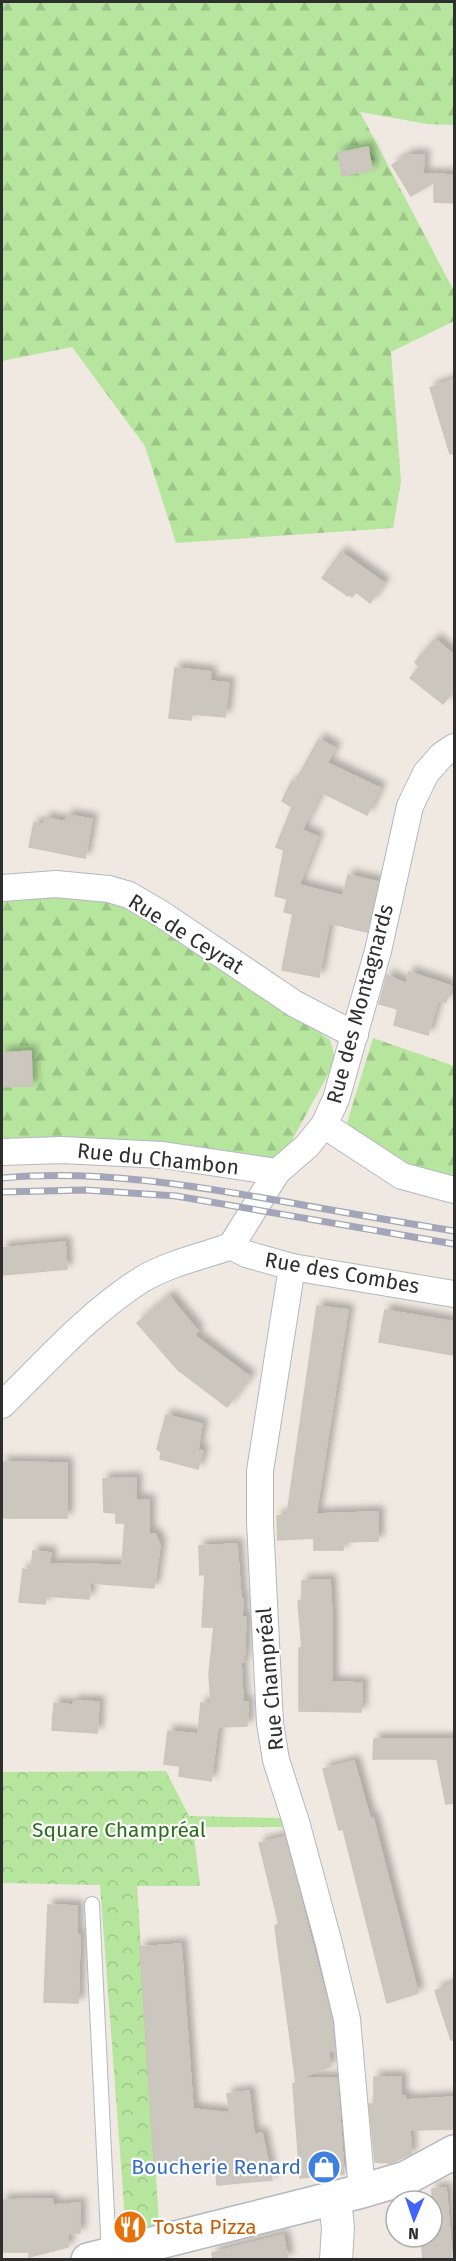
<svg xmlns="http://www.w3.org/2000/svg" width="456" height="2261" font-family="'Fira Sans',sans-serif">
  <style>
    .forest { fill: url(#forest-firs) }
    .park { fill: url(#park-crowns) }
    .building { fill: #cbc7bf; stroke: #cbc5ba; stroke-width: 1.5; filter: url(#shadow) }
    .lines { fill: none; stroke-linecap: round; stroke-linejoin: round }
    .service-casing { stroke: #b4b7c1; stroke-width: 16 }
    .minor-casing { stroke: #b4b7c1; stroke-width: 28 }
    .tertiary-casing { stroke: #b4b7c1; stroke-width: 34 }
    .secondary-casing { stroke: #b4b7c1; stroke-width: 36 }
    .service { stroke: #fff; stroke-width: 14 }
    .minor { stroke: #fff; stroke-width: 26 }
    .tertiary { stroke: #fff; stroke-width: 32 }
    .secondary { stroke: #fff; stroke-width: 33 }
    .rail-casing { stroke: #a3a6b8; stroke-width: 7 }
    .rail { stroke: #fff; stroke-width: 4.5; stroke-dasharray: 14; stroke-linecap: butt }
    .labels { text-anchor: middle; stroke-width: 4.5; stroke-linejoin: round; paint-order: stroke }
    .street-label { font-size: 21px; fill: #2e2e2e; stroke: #fff }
    .park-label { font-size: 21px; fill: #2c6e1b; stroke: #fff }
    .shop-label { font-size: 21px; fill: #366cbe; stroke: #fff; text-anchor: end }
    .food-label { font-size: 21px; fill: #c56008; stroke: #fff; text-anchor: start }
  </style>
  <defs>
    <pattern id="forest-firs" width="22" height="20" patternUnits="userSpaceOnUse" patternTransform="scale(1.5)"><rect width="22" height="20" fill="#b6e59e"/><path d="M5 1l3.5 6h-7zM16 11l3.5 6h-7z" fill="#9dc588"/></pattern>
    <pattern id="park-crowns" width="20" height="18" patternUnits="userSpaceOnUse" patternTransform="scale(1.5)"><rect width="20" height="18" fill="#b6e59e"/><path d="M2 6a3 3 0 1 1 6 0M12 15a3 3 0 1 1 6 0" fill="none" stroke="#9dc588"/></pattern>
    <filter id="shadow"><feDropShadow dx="5.5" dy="-5.5" stdDeviation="3" flood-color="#0004"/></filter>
  </defs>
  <rect width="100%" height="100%" fill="#efe9e1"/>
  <!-- forest -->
  <g class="forest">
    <polygon points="2,2 454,2 454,125 427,124 360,112 454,291 454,321 391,352 401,481 393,528 176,543 145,446 72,347 2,361"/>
    <polygon points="91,895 132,906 202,951 330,1040 336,1060 280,1162 2,1148 2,901"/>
    <polygon points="373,1038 454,1066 454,1180 405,1167 347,1123"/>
  </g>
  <!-- park -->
  <polygon class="park" points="166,1771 189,1816 282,1818 285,1827 193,1827 200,1886 137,1886 159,2223 126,2232 100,1885 2,1883 2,1772"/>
  <!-- building -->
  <g class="building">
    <polygon points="368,147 372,170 342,176 338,153"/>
    <polygon points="409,155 424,155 423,174 454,175 454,203 434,202 434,182 411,196 392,165"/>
    <polygon points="454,379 454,453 450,454 430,388"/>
    <polygon points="341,552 384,583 370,603 356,592 352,597 350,594 348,596 322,578"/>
    <polygon points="435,639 454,655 454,690 443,704 410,678 419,667 415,662"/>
    <polygon points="175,668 211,672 210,681 229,683 225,717 192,714 191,720 169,718"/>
    <polygon points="319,739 335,748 327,763 380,788 367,815 321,792 302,830 318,837 299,885 343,896 348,875 378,882 367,932 329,923 319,977 282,970 293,914 284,912 287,899 275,896 284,850 276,847 292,807 282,801 292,781 295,782"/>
    <polygon points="67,815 92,819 85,858 29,847 34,823 44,825 45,818 66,822"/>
    <polygon points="409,972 451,986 446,1002 438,1000 428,1035 394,1025 398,1009 379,1004 387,975 406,984"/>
    <polygon points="31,1051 32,1086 2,1087 2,1053"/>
    <polygon points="65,1242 67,1269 2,1275 2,1248"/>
    <polygon points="169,1296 198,1331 194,1335 250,1377 227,1407 178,1370 137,1323"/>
    <polygon points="317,1306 348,1310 316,1514 378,1512 378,1541 343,1542 343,1550 314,1550 314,1538 278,1540 277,1516 287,1515"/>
    <polygon points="385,1310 454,1322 454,1355 379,1342"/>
    <polygon points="166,1415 202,1424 198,1450 203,1451 198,1469 160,1459 161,1452 157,1449"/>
    <polygon points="2,1462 67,1463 67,1518 2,1518"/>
    <polygon points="136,1478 136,1500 149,1500 149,1534 155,1534 160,1545 154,1588 90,1583 89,1599 46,1596 45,1604 19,1602 23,1569 31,1570 33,1551 51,1553 49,1564 122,1565 125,1523 116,1523 116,1513 104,1512 103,1479"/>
    <polygon points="237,1544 241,1599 243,1599 242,1617 246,1617 244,1662 241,1662 243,1702 248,1702 247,1726 218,1727 211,1781 179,1776 180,1766 164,1764 168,1731 198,1734 201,1703 211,1703 209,1674 214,1627 202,1627 205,1574 200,1575 199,1546"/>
    <polygon points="330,1580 332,1616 332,1682 362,1683 361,1712 299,1711 299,1648 302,1648 298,1601 302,1600 302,1581"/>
    <polygon points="74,1701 99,1702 97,1733 52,1730 54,1703 73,1705"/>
    <polygon points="374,1739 454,1739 454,1803 446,1804 437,1759 373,1759"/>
    <polygon points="354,1761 370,1818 373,1818 418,1993 387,2003 343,1829 339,1830 323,1769"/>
    <polygon points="285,1837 332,2021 335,2049 328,2052 331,2066 301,2078 337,2078 344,2174 300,2178 293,2084 296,2083 275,1926 279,1924 259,1843"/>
    <polygon points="48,1905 77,1906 77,1935 80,1935 78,2003 44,2002"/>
    <polygon points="181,1944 193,2109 230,2113 227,2094 249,2091 254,2135 262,2133 272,2180 217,2185 215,2159 154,2162 140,1947"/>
    <polygon points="454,1983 454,2040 451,2040 435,1991"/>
    <polygon points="374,2077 401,2077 401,2097 405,2096 406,2100 454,2097 454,2129 410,2130 411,2154 391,2163 375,2162 369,2104 374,2104"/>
    <polygon points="446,2188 452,2259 423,2259 421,2237 432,2237 432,2189"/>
    <polygon points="52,2199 53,2205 80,2203 80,2233 68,2234 68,2247 29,2257 29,2252 2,2252 2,2200"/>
    <polygon points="283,2235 288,2259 213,2259 212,2253"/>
  </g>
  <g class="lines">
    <defs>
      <polyline id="service" points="92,1904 109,2255"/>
      <g id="minor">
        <polyline points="2,888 56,884 109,889 129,895 160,913 295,1004 355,1035"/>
        <polyline points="324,1125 402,1176 454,1190"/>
        <polyline points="2,1152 62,1150 163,1155 277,1172"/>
        <polyline points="231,1246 277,1172 307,1146 324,1125 336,1099 378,951 410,806 426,773 442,755 454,747"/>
        <polyline points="231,1246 246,1254 292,1267 454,1294"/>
        <polyline points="292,1267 260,1471 260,1522 270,1723 276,1760 296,1822 329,1944 347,2019 362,2191"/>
        <path d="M 2,1405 C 46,1362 89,1313 141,1280 C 169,1263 201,1257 231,1246"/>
      </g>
      <polyline id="tertiary" points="335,2199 338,2228 336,2260"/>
      <polyline id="secondary" points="88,2260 362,2191 406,2178 454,2152"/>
    </defs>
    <!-- service casing -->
    <use href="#service" class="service-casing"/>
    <!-- minor casing -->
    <use href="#minor" class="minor-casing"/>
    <!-- tertiary casing -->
    <use href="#tertiary" class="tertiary-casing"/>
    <!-- secondary casing -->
    <use href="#secondary" class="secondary-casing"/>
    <!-- service -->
    <use href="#service" class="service"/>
    <!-- minor -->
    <use href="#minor" class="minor"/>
    <!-- tertiary -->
    <use href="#tertiary" class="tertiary"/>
    <!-- secondary -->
    <use href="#secondary" class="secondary"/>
    <defs>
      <g id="rail">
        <path d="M 2,1178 C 99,1169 196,1186 292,1203 C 346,1213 400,1222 454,1231"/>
        <polyline points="2,1192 85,1190 176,1196 454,1244"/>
      </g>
    </defs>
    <!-- rail casing -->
    <use href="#rail" class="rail-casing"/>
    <!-- rail -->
    <use href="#rail" class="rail"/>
  </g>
  <!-- icons -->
  <defs>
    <symbol id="shop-disc" viewBox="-11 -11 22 22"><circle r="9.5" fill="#3f7fe0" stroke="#fff"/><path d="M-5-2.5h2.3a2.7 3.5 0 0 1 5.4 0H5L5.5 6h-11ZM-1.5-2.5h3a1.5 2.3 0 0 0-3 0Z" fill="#fff"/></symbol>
    <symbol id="restaurant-disc" viewBox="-11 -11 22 22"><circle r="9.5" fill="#e8710a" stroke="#fff"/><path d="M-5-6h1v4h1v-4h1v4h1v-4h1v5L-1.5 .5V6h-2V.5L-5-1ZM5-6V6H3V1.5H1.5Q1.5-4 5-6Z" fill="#fff"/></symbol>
  </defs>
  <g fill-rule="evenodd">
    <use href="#shop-disc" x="305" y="2148" width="38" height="38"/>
    <use href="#restaurant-disc" x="111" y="2208" width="38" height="38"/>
  </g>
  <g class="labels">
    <!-- street labels -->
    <g class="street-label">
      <text transform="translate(186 934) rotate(32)" y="7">Rue de Ceyrat</text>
      <text transform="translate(360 1004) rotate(-75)" y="7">Rue des Montagnards</text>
      <text transform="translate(158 1159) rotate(6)" y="7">Rue du Chambon</text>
      <text transform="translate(342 1273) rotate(10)" y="7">Rue des Combes</text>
      <text transform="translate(270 1679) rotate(-95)" y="7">Rue Champréal</text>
    </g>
    <!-- park labels -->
    <g class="park-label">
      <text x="119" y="1837">Square Champréal</text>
    </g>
    <!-- shop labels -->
    <g class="shop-label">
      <text x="301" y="2174">Boucherie Renard</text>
    </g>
    <!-- food labels -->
    <g class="food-label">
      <text x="153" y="2234">Tosta Pizza</text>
    </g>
  </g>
  <!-- border -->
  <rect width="456" height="2261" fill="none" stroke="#2e2e2e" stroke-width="6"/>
  <!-- north arrow -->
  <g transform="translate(414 2219) rotate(182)"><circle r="28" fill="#ffffff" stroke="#ababab" stroke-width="1.5"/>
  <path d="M0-4.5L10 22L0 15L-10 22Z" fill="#4264fb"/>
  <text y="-9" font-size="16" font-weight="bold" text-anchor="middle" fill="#2e2e2e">N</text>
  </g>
</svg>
